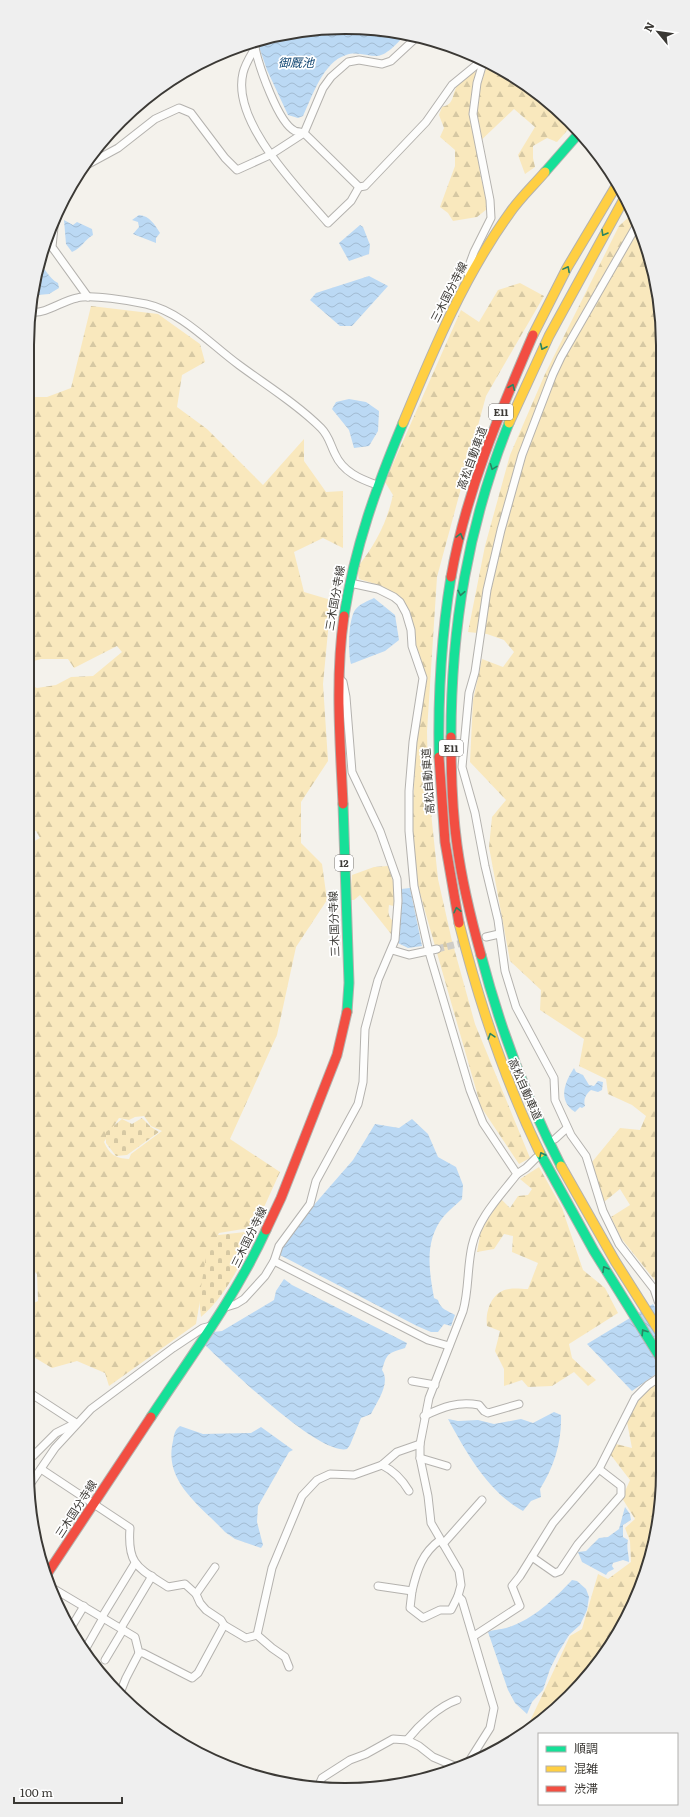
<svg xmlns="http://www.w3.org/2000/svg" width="690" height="1817" font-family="Literata,'Noto Sans JP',serif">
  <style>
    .forest { fill: url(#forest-firs); fill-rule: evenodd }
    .cemetery { fill: url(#cemetery-stones) }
    .water { fill: url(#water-waves) }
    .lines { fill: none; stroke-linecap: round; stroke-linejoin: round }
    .street-tunnel { stroke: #cfcdc7; stroke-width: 7; stroke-dasharray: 7 3.5; stroke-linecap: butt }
    .street-casing { stroke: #b4b2ae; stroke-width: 9 }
    .fast-casing { stroke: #b4b2ae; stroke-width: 11 }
    .slow-casing { stroke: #b4b2ae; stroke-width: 11 }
    .jam-casing { stroke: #b4b2ae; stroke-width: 11 }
    .street { stroke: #fdfdfc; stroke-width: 7 }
    .fast { stroke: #16e098; stroke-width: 9 }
    .slow { stroke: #ffcf43; stroke-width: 9 }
    .jam { stroke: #f24e42; stroke-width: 9 }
    .oneway { stroke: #2a8462 }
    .labels { text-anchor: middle; stroke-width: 3.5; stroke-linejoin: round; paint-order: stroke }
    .shield { fill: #fff; stroke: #767472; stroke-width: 1 }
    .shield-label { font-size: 10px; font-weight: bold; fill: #3b3935 }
    .street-label { font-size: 11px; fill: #3b3935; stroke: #fff }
    .water-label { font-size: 12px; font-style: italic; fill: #104571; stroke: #fff }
    .rim { fill: none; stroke: #3b3935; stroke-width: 2 }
  </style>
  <defs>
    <pattern id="forest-firs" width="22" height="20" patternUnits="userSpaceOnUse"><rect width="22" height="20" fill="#f9e8bd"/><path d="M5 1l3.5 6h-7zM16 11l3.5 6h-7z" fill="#d6c8a3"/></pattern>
    <pattern id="cemetery-stones" width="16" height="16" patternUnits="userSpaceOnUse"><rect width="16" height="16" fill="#f9e8bd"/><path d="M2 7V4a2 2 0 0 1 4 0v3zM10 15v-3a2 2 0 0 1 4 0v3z" fill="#d6c8a3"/></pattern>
    <pattern id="water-waves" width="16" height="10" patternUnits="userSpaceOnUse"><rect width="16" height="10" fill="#bbd9f4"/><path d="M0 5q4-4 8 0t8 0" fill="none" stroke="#a2bbd2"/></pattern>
  </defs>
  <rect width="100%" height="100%" fill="#f4f2ec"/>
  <!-- forest -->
  <g class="forest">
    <path d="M 487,65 L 521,80 L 572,125 L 557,142 L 547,138 L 533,146 L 533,158 L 535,167 L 525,174 L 518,155 L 535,127 L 514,109 L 476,145 L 481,178 L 486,196 L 487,209 L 477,217 L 453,221 L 448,213 L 440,207 L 455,166 L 455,150 L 440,137 L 444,128 L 439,115 L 442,107 C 456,104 451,93 458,85 C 463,80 470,75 476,71 L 473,87 L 480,87 Z"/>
    <polygon points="633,213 639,223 660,303 663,1279 657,1283 621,1238 611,1217 630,1205 620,1189 604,1202 592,1162 620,1128 640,1130 646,1116 632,1105 608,1094 606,1079 579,1066 584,1039 540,1010 541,990 510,961 489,847 492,817 506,800 470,762 473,700 482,659 503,667 514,652 504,640 487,634 468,632 485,546 510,455 545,374 619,226"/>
    <path d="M 520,283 L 544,296 L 486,396 L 437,577 L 427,731 L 428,784 L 438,879 L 452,941 L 475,1024 L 530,1158 L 519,1164 L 481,1107 L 417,883 L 412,826 L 416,743 L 426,677 L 399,597 L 382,586 L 359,579 L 357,568 C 376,543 386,525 393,495 L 385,482 L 461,310 L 479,322 L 498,290 Z"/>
    <path d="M 91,306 L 158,314 L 200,344 L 205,362 L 182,375 L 177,407 L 207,429 L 263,485 L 304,439 L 304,461 L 326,492 L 343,491 L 343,548 L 323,538 L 294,552 L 304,592 L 331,600 L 323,684 L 328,761 L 301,802 L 301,843 L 322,864 L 327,900 L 296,947 L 277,1035 L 230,1139 L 280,1172 L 255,1227 L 219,1233 L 207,1259 L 196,1324 L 109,1386 L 105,1373 L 77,1361 L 52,1368 L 27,1353 L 27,1306 L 38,1301 L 37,1274 L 27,1264 L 27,845 L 40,838 L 36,831 L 27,829 L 27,683 L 37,688 L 56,685 L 71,677 L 93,676 L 122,652 L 117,646 L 74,668 L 68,659 L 41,659 L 27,663 L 27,397 L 47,397 L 71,388 ZM 144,1116 L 151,1126 L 162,1131 L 131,1154 L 129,1159 C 115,1158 110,1155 104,1142 L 119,1118 L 129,1120 L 135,1117 Z"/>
    <path d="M 388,866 L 394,884 L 394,906 L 389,905 C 388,913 388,917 394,922 L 391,934 L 360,895 L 354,900 L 350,900 L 352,875 L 374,867 Z"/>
    <path d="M 539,1167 L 562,1208 L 583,1270 L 605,1288 L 618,1313 L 569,1344 L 572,1358 L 596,1380 L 588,1386 L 574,1372 L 552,1386 L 528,1387 L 522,1380 L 504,1386 L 504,1369 L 495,1351 L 500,1331 L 487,1326 C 485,1311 492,1291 509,1289 C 515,1288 522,1289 528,1289 L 538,1263 L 512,1252 L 513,1236 L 504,1234 L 494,1249 L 477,1252 L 481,1230 L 501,1199 L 510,1208 L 518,1196 L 528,1195 L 532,1189 L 520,1179 Z"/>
    <polygon points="663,1385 663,1472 652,1555 630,1613 597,1665 532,1727 530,1721 570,1636 582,1629 598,1574 608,1579 631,1562 630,1541 625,1528 635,1519 622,1498 630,1480 610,1454 616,1444 632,1448 627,1422 637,1399 652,1386"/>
  </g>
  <!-- cemetery -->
  <g class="cemetery">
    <polygon points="142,1118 151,1127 159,1132 127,1155 116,1156 106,1143 106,1132 122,1119 132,1124"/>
    <path d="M 245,1232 L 255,1235 C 240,1264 226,1296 201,1317 L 199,1299 L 206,1257 L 218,1235 Z"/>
  </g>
  <!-- water -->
  <g class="water">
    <path d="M 366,28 L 406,34 C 399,41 388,55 377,56 C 367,56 356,51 346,55 C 323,62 312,97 303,116 L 298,118 L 288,115 L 267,70 L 257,41 L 304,30 Z"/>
    <path d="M 139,215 C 150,216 155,225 160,233 L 156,238 L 156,243 L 133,234 L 139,227 L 138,222 L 132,220 Z"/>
    <path d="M 64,220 L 73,225 L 77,222 L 92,229 L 93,235 C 84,240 82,248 72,252 L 66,244 Z"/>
    <polygon points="360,225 363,227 370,245 369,254 349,261 339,243"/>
    <path d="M 38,263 C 47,269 48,278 58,283 L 59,288 L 49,294 L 38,295 L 34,290 Z"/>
    <polygon points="369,276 388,286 352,326 340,326 310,300 316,293"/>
    <polygon points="349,399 366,402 379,411 378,431 369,446 354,448 349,430 332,409 336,402"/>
    <path d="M 374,598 L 395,615 L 399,640 L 385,651 L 351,664 C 348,652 348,621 355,610 C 359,604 368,601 374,598 Z"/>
    <polygon points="410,888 422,946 408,948 398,943 401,889"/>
    <path d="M 574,1068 L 576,1072 L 583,1075 L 589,1085 L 594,1086 L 598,1081 L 603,1082 L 602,1090 L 598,1092 L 591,1090 C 586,1094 583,1099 585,1106 L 582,1108 L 580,1107 L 575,1112 C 557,1100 565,1082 574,1068 Z"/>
    <path d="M 412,1119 L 428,1134 L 438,1157 L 456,1167 L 463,1185 L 462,1199 C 456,1205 449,1210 444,1216 C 424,1240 429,1270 434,1298 L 438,1300 C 440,1309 448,1311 455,1315 L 451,1326 L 444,1324 L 438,1332 L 431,1332 L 417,1326 L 280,1255 L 281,1247 L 313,1206 L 353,1160 L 375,1124 L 399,1128 Z"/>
    <path d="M 284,1279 L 292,1285 L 407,1343 L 405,1348 C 388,1353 387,1353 382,1370 C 391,1383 377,1402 371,1414 L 361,1418 L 350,1445 L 347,1449 C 319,1456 227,1366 205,1345 L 213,1332 L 222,1331 L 274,1300 L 276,1291 Z"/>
    <polygon points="653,1304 663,1320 663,1369 632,1391 587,1344"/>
    <path d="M 554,1412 L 561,1415 C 562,1442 554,1467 540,1489 L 541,1497 L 531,1501 L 523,1511 C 488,1492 466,1452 448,1419 L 458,1421 L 478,1420 L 494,1424 L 521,1419 L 533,1423 Z"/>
    <path d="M 180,1426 L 203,1434 L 251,1433 L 261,1427 L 293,1450 L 289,1452 L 258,1506 L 257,1522 L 263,1545 L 261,1548 L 235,1539 L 225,1532 C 202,1507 166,1484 172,1446 C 174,1438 173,1431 180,1426 Z"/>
    <path d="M 625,1507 L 630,1514 L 631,1520 L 623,1525 L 623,1537 L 628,1540 C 626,1548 629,1554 629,1562 L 623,1560 L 613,1563 L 612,1566 L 614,1569 L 608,1572 L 606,1575 L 582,1562 L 578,1552 L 586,1551 L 599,1538 L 608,1537 L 619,1529 Z"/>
    <path d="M 572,1580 L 577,1581 L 586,1589 L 589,1597 L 587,1610 L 580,1625 L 569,1635 L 558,1653 L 550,1669 L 543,1690 L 532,1702 L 527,1714 L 515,1703 L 508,1690 L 488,1632 C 494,1629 500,1630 506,1628 C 533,1620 553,1600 572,1580 Z"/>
  </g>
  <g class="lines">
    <!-- street-tunnel -->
    <polyline class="street-tunnel" points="437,949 466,942"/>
    <defs>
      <g id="street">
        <path d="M 255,48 C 259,66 278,123 295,131 C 298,132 302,132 304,133 L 359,187 L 365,186 L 426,122 L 452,85 L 480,62"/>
        <path d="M 255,48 C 251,55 245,64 243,73 C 231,122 299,189 328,223 L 351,201 L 359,187"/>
        <polyline points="83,167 118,148 155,119 179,108 191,113 225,158 237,170 270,155 304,133 323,88 331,77 348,62 359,60 382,64 391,61 418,36"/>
        <polyline points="55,217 52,247 88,297"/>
        <polyline points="638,223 561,357 553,374 522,455 501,530 487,590 475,672 469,693 462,767 475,813 485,866 498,920 505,971 516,1007 554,1078 555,1100 571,1135 586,1156 603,1211 619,1244 654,1289 658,1301 663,1309"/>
        <polyline points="468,274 467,271 474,252 491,218 490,200 473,114 477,83 483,63"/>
        <path d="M 31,312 C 47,314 61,301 77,298 C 91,294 131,301 146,304 C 182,312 210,344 239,365 C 266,385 297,404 321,428 C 329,436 330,444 335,454 C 343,472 360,479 377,485"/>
        <path d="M 350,583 L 378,589 L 394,597 L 400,602 L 406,613 L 411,630 L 412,646 L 423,678 L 413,742 L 409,791 L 409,831 L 414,886 L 429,952 L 470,1090 L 483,1123 L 517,1174 C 500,1196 478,1218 472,1246 C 467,1268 469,1290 463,1311 L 429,1398 L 420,1444 L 420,1458 L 428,1496 L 431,1523 L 459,1571 L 461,1585 L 458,1596 L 462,1600 L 494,1708 L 490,1728 L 466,1766"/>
        <polyline points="486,937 499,934"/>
        <polyline points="392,950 409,955 437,949"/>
        <polyline points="555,1139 567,1128"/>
        <polyline points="517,1174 526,1168 536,1158"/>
        <polyline points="274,1261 428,1340 449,1346"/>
        <polyline points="223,1308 236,1304 244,1299 265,1276 274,1261 279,1246 310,1204 316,1181 358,1104 363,1082 365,1029 378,980 395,940 398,901 397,879 380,831 352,772 346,697 343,682 340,679"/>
        <polyline points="412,1381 435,1385"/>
        <polyline points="27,1391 76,1423 56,1433 27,1462"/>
        <path d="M 424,1416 C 443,1407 458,1401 479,1405 L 484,1411 L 488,1413 L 519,1404"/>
        <polyline points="420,1458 447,1466"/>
        <path d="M 382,1465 C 394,1471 402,1479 409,1491"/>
        <path d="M 41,1469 L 130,1528 C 127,1566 139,1568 168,1587 L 185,1584 L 196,1594 L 200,1603 L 206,1610 L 221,1620 L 224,1625 L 246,1638 L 257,1635 L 272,1568 L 302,1496 L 317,1480 L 330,1474 L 354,1475 L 382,1465 L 397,1452 L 420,1444"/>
        <polyline points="29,1486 55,1448 91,1409 173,1348 203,1328 211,1326"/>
        <polyline points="443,1544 482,1500"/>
        <polyline points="532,1557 555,1573 560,1571 578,1544 621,1495 621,1486 599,1469"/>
        <polyline points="49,1586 135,1637 139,1653"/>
        <path d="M 378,1586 L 412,1591 C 417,1570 422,1553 440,1540"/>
        <polyline points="412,1591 410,1608 423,1618 440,1610 451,1610 458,1596"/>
        <polyline points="196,1594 215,1567"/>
        <polyline points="102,1617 135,1563"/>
        <polyline points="121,1628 152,1576"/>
        <polyline points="69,1631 84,1606"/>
        <polyline points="257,1635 272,1648 285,1657 289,1667"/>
        <polyline points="474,1636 520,1606 512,1586 520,1576 553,1523 599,1469 635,1398 648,1385 663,1375"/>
        <polyline points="86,1648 103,1618"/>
        <polyline points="105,1660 123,1630"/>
        <polyline points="120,1693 126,1678 139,1653 143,1653 192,1678 198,1673 224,1625"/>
        <path d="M 457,1700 C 439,1706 419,1725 407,1740 L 419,1746 L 433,1757 L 459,1768"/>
        <polyline points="318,1787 322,1778 350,1760 366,1754 393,1739 407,1740"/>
      </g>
      <g id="fast">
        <polyline points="545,172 580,132"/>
        <path d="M 344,616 C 355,546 376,488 403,423"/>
        <path d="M 451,737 C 451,627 468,525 509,423"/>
        <path d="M 439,757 C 438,696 441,637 451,577"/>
        <polyline points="343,804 349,983 347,1012"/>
        <path d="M 481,955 C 500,1028 526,1098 561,1166"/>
        <polyline points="540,1153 594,1251 663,1362"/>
        <path d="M 151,1417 C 191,1356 236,1296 266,1230"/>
      </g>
      <g id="slow">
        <polyline points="533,335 567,268 616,186"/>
        <path d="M 403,423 C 433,351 463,278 509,214 C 519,199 533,186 545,172"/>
        <polyline points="509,423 549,336 624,199"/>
        <path d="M 459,923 C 479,1002 504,1079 540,1153"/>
        <polyline points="561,1166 615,1261 663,1337"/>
      </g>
      <g id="jam">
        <path d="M 451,577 C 466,492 499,414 533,335"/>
        <path d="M 451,737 C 451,773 452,809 457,845 C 462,882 471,919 481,955"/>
        <polyline points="439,757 445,842 459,923"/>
        <path d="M 343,804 C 340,741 335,678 344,616"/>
        <polyline points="266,1230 281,1198 337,1055 347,1012"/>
        <polyline points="45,1577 151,1417"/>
      </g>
    </defs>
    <!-- street casing -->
    <use href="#street" class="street-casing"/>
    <!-- fast casing -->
    <use href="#fast" class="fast-casing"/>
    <!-- slow casing -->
    <use href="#slow" class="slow-casing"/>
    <!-- jam casing -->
    <use href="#jam" class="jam-casing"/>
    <!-- street -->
    <use href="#street" class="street"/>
    <!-- fast -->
    <use href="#fast" class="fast"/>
    <!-- slow -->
    <use href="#slow" class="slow"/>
    <!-- jam -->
    <use href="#jam" class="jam"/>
  </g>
  <!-- one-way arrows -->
  <defs><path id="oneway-chevron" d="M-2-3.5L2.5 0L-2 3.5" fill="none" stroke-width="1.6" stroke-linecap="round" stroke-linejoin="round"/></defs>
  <g class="oneway">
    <use href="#oneway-chevron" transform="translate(604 233) rotate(120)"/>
    <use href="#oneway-chevron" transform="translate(567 269) rotate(-62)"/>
    <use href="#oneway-chevron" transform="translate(543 347) rotate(115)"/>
    <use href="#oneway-chevron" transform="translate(512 387) rotate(-67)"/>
    <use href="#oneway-chevron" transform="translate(493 467) rotate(111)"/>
    <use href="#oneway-chevron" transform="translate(460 536) rotate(-75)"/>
    <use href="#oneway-chevron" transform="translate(461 593) rotate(101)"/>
    <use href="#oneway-chevron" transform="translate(457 910) rotate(-103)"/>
    <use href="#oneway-chevron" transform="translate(491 1036) rotate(-108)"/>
    <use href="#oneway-chevron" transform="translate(542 1155) rotate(-117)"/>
    <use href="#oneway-chevron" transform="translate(605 1269) rotate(-120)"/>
    <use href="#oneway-chevron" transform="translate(644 1332) rotate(-123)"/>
  </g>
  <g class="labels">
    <!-- shield labels -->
    <g class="shield">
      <rect x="489" y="404" width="24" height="16" rx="3"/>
      <rect x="439" y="740" width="24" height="16" rx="3"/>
      <rect x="335" y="855" width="18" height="16" rx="3"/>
    </g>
    <g class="shield-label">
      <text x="501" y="416">E11</text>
      <text x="451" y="752">E11</text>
      <text x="344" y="867">12</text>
    </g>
    <!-- street labels -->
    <g class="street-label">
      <text transform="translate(449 292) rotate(-63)" y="4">三木国分寺線</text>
      <text transform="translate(472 458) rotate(-70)" y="4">高松自動車道</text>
      <text transform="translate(335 598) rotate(-80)" y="4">三木国分寺線</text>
      <text transform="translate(428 781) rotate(-94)" y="4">高松自動車道</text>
      <text transform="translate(334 924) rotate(-92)" y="4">三木国分寺線</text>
      <text transform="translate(525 1089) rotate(66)" y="4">高松自動車道</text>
      <text transform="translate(249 1237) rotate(-64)" y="4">三木国分寺線</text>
      <text transform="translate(76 1509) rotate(-57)" y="4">三木国分寺線</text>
    </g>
    <!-- water labels -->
    <g class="water-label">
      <text x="296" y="67">御厩池</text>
    </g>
  </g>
  <!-- crop -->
  <path d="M0 0H690V1817H0ZM345 34H345A311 311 0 0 1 656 345V1472A311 311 0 0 1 345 1783H345A311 311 0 0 1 34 1472V345A311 311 0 0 1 345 34Z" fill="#efefef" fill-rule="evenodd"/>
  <path class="rim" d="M345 34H345A311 311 0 0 1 656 345V1472A311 311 0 0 1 345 1783H345A311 311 0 0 1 34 1472V345A311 311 0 0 1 345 34Z"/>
  <!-- legend -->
  <rect x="538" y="1733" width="140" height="72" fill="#ffffff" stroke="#b1b0ae"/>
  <rect x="546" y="1746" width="20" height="6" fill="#16e098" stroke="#b1b0ae"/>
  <text x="574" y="1753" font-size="12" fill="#3b3935">順調</text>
  <rect x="546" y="1766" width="20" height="6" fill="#ffcf43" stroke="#b1b0ae"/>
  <text x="574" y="1773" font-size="12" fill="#3b3935">混雑</text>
  <rect x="546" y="1786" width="20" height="6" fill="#f24e42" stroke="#b1b0ae"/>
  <text x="574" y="1793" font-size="12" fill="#3b3935">渋滞</text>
  <!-- north arrow -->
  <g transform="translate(658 32) rotate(299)" stroke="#ffffff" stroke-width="3" paint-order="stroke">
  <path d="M0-3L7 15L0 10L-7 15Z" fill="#3b3935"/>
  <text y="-6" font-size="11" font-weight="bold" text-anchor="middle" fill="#3b3935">N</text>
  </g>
  <!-- scale -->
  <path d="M14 1797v6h108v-6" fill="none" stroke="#3b3935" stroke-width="2"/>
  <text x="20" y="1797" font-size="12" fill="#3b3935" stroke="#ffffff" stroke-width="3" paint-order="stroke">100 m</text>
</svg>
